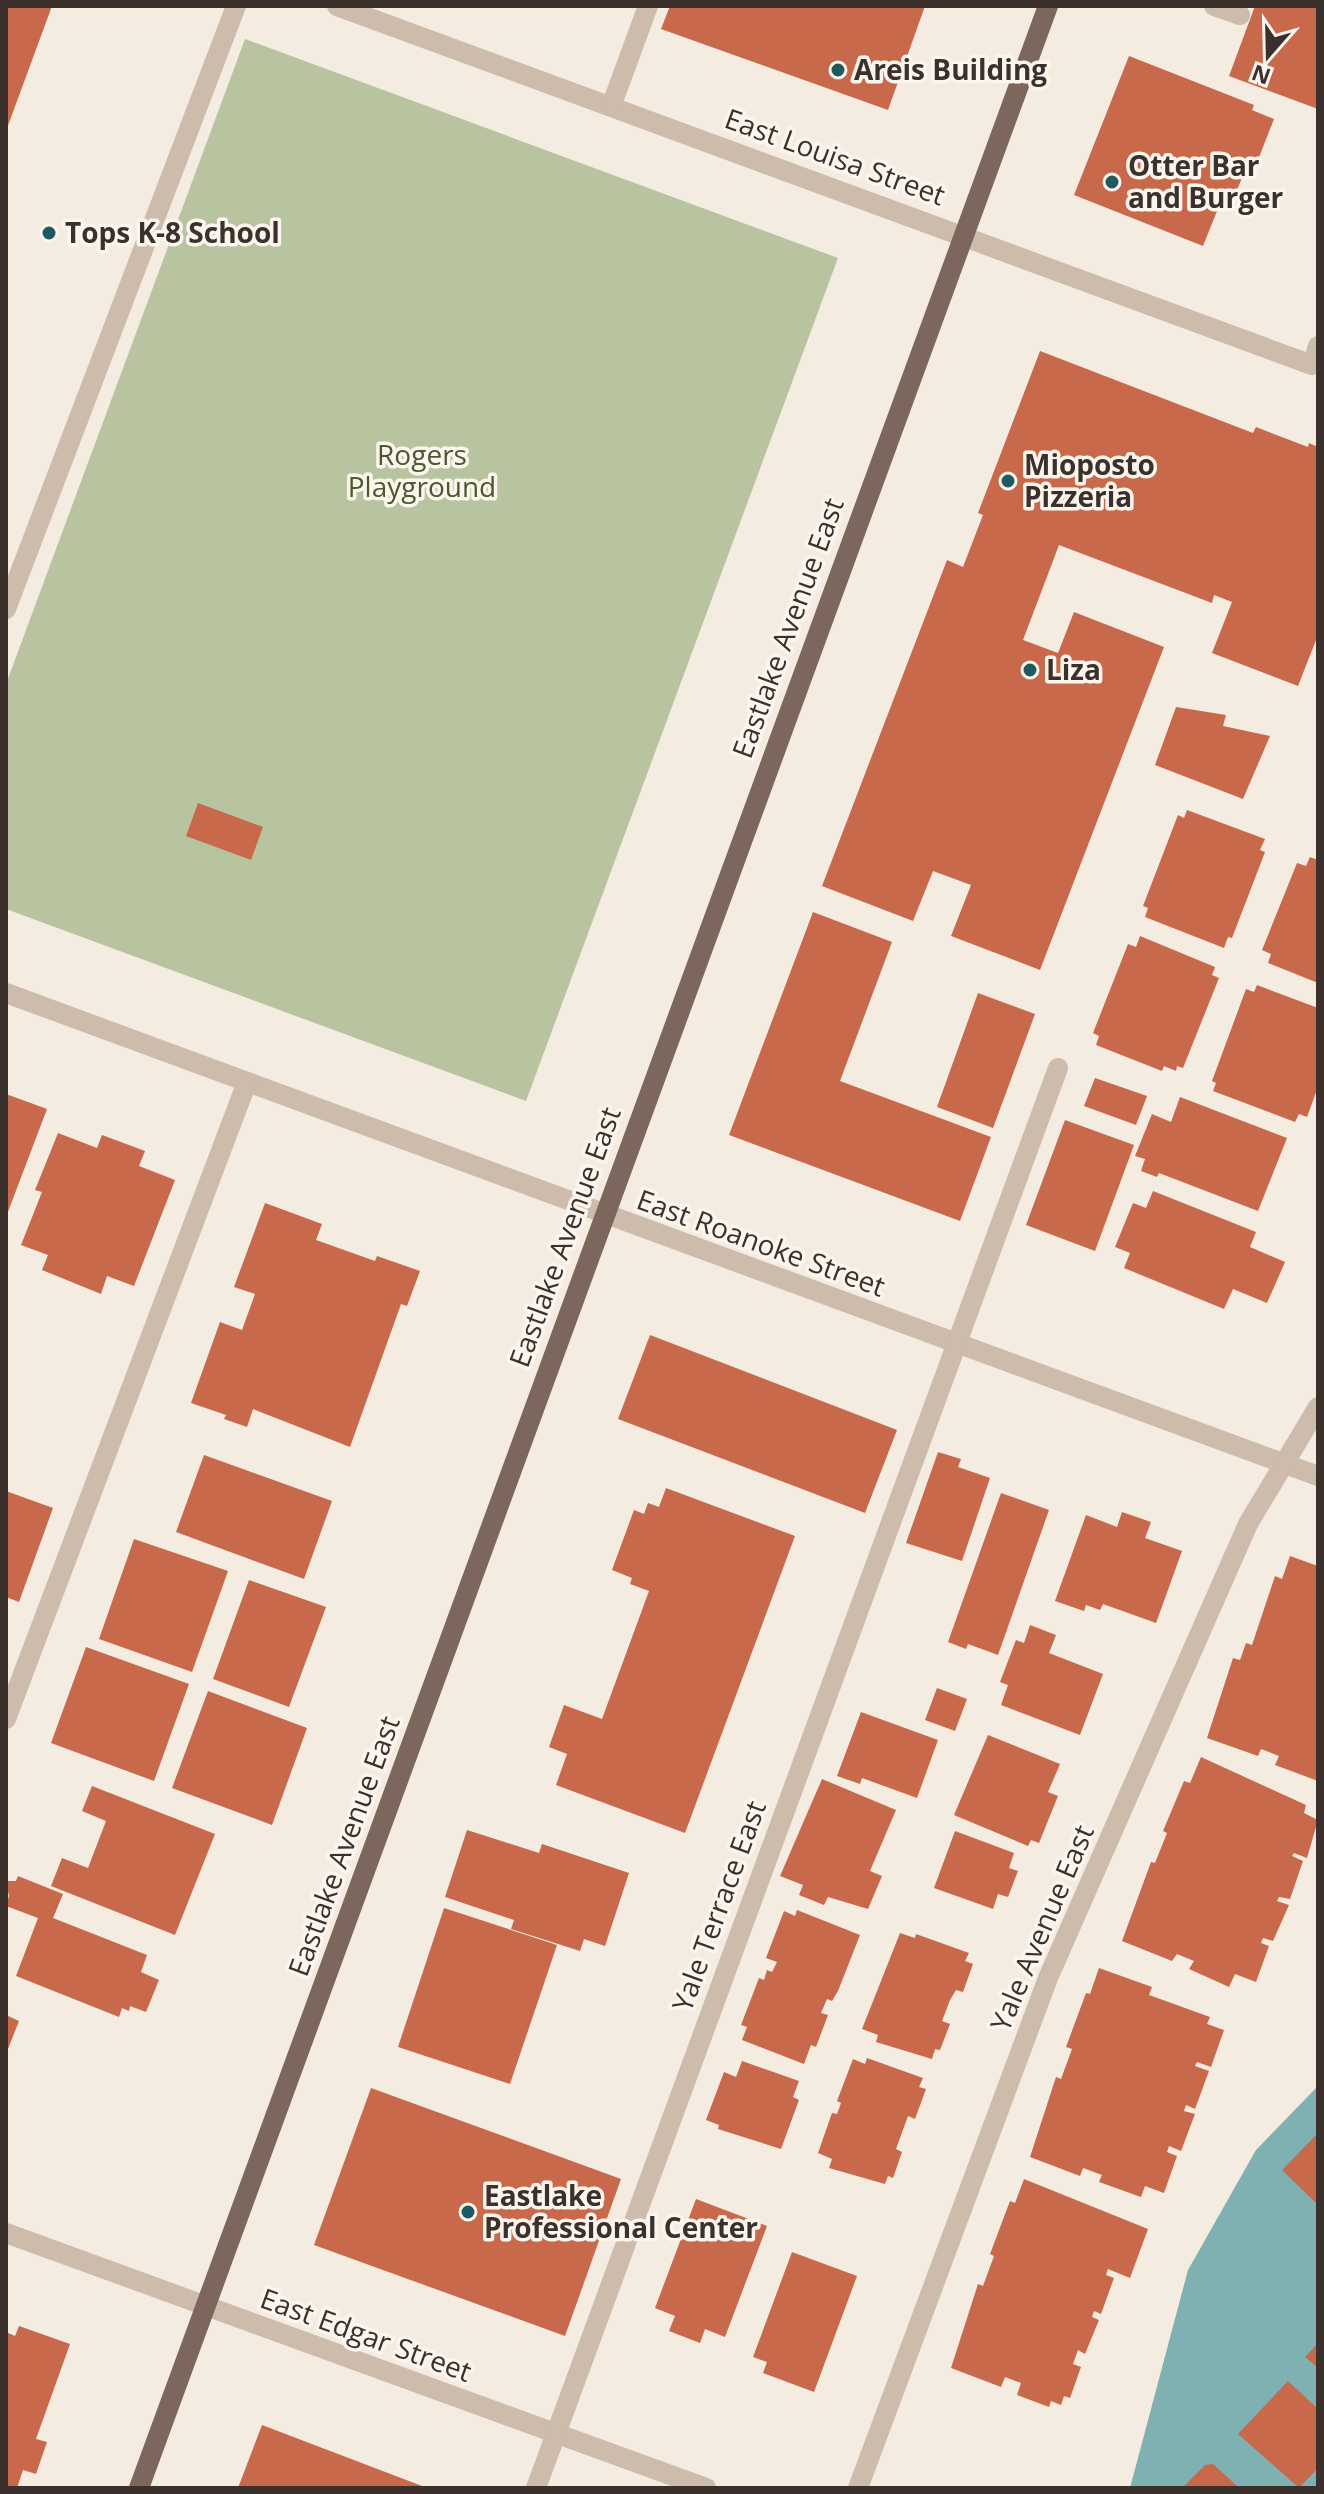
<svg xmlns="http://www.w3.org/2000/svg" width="1324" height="2494" font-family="'Open Sans',sans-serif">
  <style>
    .green { fill: #b8c4a0 }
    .water { fill: #7fb0b2 }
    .building { fill: #c8694b }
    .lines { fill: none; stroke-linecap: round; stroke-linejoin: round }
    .minor { stroke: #cdbbac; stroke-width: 20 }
    .major { stroke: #7d675c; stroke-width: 20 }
    .poi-dot { fill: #1f5a5e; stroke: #fbf5ee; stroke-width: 3 }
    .labels { text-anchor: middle; stroke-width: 7; stroke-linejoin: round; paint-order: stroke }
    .poi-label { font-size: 28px; font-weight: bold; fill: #3b302b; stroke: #fbf5ee; text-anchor: start }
    .street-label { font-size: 28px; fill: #3b302b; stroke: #fbf5ee }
    .park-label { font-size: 28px; fill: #4a5a2e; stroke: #fbf5ee }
  </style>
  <rect width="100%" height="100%" fill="#f4ebe1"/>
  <!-- green -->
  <polygon class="green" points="245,39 838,258 526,1101 6,909 6,684"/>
  <!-- water -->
  <polygon class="water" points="1318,2086 1318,2488 1130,2488 1188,2270 1256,2150"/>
  <!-- building -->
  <g class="building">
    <polygon points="6,6 52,6 6,131"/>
    <polygon points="670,6 925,6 888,110 661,29"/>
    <polygon points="1255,6 1318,6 1318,109 1229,76"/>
    <polygon points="1129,56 1254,105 1252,110 1274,119 1256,165 1249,161 1235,195 1225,191 1203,246 1074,195"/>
    <polygon points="1040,351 1253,433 1256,427 1308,447 1309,443 1318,447 1318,635 1298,686 1212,653 1232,602 1214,595 1212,603 1059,545 1023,640 1058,653 1074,612 1164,647 1040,970 951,936 971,885 933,871 913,921 822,886 947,560 963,567 983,515 978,513"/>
    <polygon points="1176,707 1226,715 1223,726 1270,736 1243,799 1155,765"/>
    <polygon points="198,803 263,827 251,860 186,836"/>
    <polygon points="1187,810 1265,839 1260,850 1265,852 1232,938 1228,937 1224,948 1145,917 1148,908 1143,906 1178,815 1184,818"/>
    <polygon points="1310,857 1318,860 1318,983 1268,963 1271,954 1262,950 1297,863 1306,866"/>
    <polygon points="813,912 892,942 840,1081 991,1137 960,1221 729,1135"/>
    <polygon points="1140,936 1215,967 1212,975 1219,978 1183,1068 1177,1066 1176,1071 1164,1066 1162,1071 1096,1045 1099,1036 1093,1033 1128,944 1136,947"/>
    <polygon points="1257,985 1318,1008 1318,1087 1307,1117 1299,1114 1295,1122 1213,1091 1216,1083 1212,1081 1246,989 1254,992"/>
    <polygon points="978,993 1035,1014 993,1128 937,1107"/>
    <polygon points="1095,1078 1147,1096 1136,1125 1084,1106"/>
    <polygon points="6,1094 47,1109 6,1217"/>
    <polygon points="1180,1097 1287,1138 1258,1211 1159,1173 1157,1177 1141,1171 1145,1159 1135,1156 1152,1114 1171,1122"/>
    <polygon points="1065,1120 1134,1145 1095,1251 1026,1225"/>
    <polygon points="58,1133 97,1148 102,1135 145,1151 139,1166 175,1180 134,1286 107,1276 101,1294 42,1270 48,1255 21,1245 42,1192 35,1190"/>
    <polygon points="1153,1191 1256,1232 1250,1247 1285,1262 1267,1303 1233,1289 1224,1309 1124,1268 1130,1253 1115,1247 1133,1203 1146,1208"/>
    <polygon points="265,1203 322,1224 316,1240 375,1261 377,1256 420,1271 407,1306 401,1304 350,1447 253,1409 247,1427 224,1419 226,1415 191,1403 220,1322 242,1330 255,1294 234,1287"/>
    <polygon points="650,1335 897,1430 865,1513 618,1419"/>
    <polygon points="938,1452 961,1459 958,1467 990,1478 962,1561 906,1543"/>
    <polygon points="204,1455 332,1501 304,1579 176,1532"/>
    <polygon points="666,1488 795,1536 685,1833 556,1785 567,1754 549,1747 564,1705 602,1719 649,1591 630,1584 632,1578 612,1570 634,1510 644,1514 648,1503 659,1507"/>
    <polygon points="6,1491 53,1508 19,1602 6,1597"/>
    <polygon points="1001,1493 1049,1510 998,1655 968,1644 966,1649 948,1642"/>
    <polygon points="1122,1512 1151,1522 1145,1538 1182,1551 1156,1623 1103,1604 1100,1610 1086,1605 1084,1611 1055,1601 1086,1515 1117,1527"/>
    <polygon points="134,1539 228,1571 192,1672 99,1639"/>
    <polygon points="1290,1556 1318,1566 1318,1781 1275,1765 1279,1756 1261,1749 1258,1756 1207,1738 1233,1658 1240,1660 1246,1643 1252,1645 1275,1576 1282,1579"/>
    <polygon points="249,1580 326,1607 289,1707 213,1679"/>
    <polygon points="1030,1625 1056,1635 1049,1653 1103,1674 1080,1735 1001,1705 1008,1685 1000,1682 1016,1640 1024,1643"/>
    <polygon points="86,1647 189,1684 154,1781 51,1743"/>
    <polygon points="937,1688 967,1699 955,1731 925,1720"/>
    <polygon points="208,1691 307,1728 272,1825 172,1788"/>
    <polygon points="861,1712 938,1740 917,1798 862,1778 860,1784 837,1776"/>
    <polygon points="988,1735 1060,1764 1048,1792 1058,1796 1039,1843 1031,1840 1028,1846 954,1815"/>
    <polygon points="1201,1757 1306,1805 1304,1813 1318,1820 1307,1858 1294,1853 1292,1856 1303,1861 1290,1899 1279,1897 1277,1901 1289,1905 1273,1941 1263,1938 1261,1943 1269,1946 1256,1982 1235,1974 1229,1987 1189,1969 1194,1961 1177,1954 1172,1961 1122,1941 1151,1862 1155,1863 1167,1833 1163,1831 1184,1781 1190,1783"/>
    <polygon points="822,1779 896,1810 870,1871 882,1876 868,1909 828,1897 824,1905 799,1895 803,1885 780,1876"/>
    <polygon points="92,1786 215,1834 175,1935 51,1886 62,1858 88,1868 106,1821 82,1811"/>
    <polygon points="467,1830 539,1853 542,1844 629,1873 605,1946 584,1939 580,1951 511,1929 514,1920 445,1897"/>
    <polygon points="955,1831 1014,1853 1009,1868 1018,1871 1008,1897 998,1894 993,1909 934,1888"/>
    <polygon points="18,1876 63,1894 53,1918 147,1955 141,1972 159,1980 146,2012 130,2006 129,2011 122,2008 119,2017 16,1976 38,1918 6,1906 9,1896 6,1881 16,1881"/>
    <polygon points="444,1908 557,1945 510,2084 398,2047"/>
    <polygon points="797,1910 860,1935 838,1991 832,2001 827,1999 821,2013 828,2015 816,2047 811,2045 804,2064 742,2040 747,2027 741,2025 759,1978 764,1980 767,1970 772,1972 777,1962 766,1958 784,1911 795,1916"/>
    <polygon points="900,1933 915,1938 916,1934 969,1953 965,1961 973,1964 963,1992 956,1990 950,2000 942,2021 950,2024 940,2050 935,2049 932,2059 876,2042 878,2035 862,2029"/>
    <polygon points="1099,1968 1152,1987 1149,1995 1210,2017 1207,2024 1224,2030 1211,2067 1197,2062 1195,2066 1209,2071 1195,2109 1186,2105 1184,2111 1195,2114 1181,2151 1169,2146 1167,2152 1177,2156 1164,2193 1145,2186 1141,2197 1099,2182 1102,2175 1083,2168 1080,2176 1030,2157 1056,2077 1061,2079 1072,2049 1066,2047 1086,1993 1090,1994"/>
    <polygon points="6,2015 19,2021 6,2054"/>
    <polygon points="867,2058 923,2078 919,2087 926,2089 915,2119 908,2116 896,2149 902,2152 893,2178 888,2176 885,2184 829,2168 832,2159 818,2153 832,2113 837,2114 841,2103 837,2101 853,2059 865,2064"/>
    <polygon points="742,2061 799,2081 793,2097 799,2100 781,2149 718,2129 719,2125 706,2120 724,2072 736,2077"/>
    <polygon points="371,2088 621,2179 565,2336 314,2245"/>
    <polygon points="1318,2133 1318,2205 1282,2170"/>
    <polygon points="1024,2179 1148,2229 1130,2278 1108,2269 1106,2275 1114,2278 1101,2314 1094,2311 1092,2317 1099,2320 1085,2354 1078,2350 1073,2364 1081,2367 1070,2398 1064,2396 1061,2405 1051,2401 1049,2407 1017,2395 1021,2383 1005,2377 1001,2387 951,2368 978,2284 983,2286 994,2256 990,2254 1010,2201 1015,2203"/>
    <polygon points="696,2199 767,2226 725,2337 705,2329 700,2343 669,2331 675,2316 655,2308"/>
    <polygon points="792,2252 857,2276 814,2392 763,2373 767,2362 753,2357"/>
    <polygon points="19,2326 70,2344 36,2439 47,2442 36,2474 23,2470 17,2488 6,2488 6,2332 15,2336"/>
    <polygon points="1318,2343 1318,2368 1305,2357"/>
    <polygon points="1288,2381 1318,2409 1318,2468 1299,2488 1238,2434"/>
    <polygon points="262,2425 422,2486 421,2488 238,2488"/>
    <polygon points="1213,2464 1239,2488 1182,2488 1205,2465"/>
  </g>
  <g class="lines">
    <!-- minor -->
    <g class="minor">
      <polyline points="337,6 1312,365 1318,346"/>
      <polyline points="1214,6 1240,15"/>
      <polyline points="612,104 648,6"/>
      <polyline points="6,609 236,6"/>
      <polyline points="6,993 1318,1476"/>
      <polyline points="6,1719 247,1082"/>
      <polyline points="6,2233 706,2488"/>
      <polyline points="536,2488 1058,1068"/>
      <polyline points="858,2488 1048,1978 1248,1524 1318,1407"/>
    </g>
    <!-- major -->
    <polyline class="major" points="139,2488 1048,6"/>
  </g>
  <!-- markers -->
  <g class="poi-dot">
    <circle cx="838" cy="70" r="8"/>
    <circle cx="1112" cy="182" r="8"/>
    <circle cx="49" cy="233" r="8"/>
    <circle cx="1008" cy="481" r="8"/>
    <circle cx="1030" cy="670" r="8"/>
    <circle cx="468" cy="2212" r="8"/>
  </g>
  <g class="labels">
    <!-- poi labels -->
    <g class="poi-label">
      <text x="854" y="80">Areis Building</text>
      <text x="1128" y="176">Otter Bar<tspan x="1128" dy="32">and Burger</tspan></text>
      <text x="65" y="243">Tops K-8 School</text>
      <text x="1024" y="475">Mioposto<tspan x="1024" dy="32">Pizzeria</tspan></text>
      <text x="1046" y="680">Liza</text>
      <text x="484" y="2206">Eastlake<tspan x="484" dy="32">Professional Center</tspan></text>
    </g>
    <!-- street labels -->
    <g class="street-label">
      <text transform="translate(835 157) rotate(20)" y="10">East Louisa Street</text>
      <text transform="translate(788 628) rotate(-70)" y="10">Eastlake Avenue East</text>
      <text transform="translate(565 1237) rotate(-70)" y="10">Eastlake Avenue East</text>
      <text transform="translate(761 1243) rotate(20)" y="10">East Roanoke Street</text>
      <text transform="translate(344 1846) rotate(-70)" y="10">Eastlake Avenue East</text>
      <text transform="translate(719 1906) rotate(-70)" y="10">Yale Terrace East</text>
      <text transform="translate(1042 1928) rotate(-67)" y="10">Yale Avenue East</text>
      <text transform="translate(366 2335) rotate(20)" y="10">East Edgar Street</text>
    </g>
    <!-- park labels -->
    <g class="park-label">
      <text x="422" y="465">Rogers<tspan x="422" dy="32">Playground</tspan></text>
    </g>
  </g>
  <!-- border -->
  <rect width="1324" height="2494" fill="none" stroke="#3b302b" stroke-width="16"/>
  <!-- north arrow -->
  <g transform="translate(1268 56) rotate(200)" stroke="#fbf5ee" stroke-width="6" paint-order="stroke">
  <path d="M0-6L14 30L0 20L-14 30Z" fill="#3b302b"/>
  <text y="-12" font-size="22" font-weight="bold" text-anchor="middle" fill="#3b302b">N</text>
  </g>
</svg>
